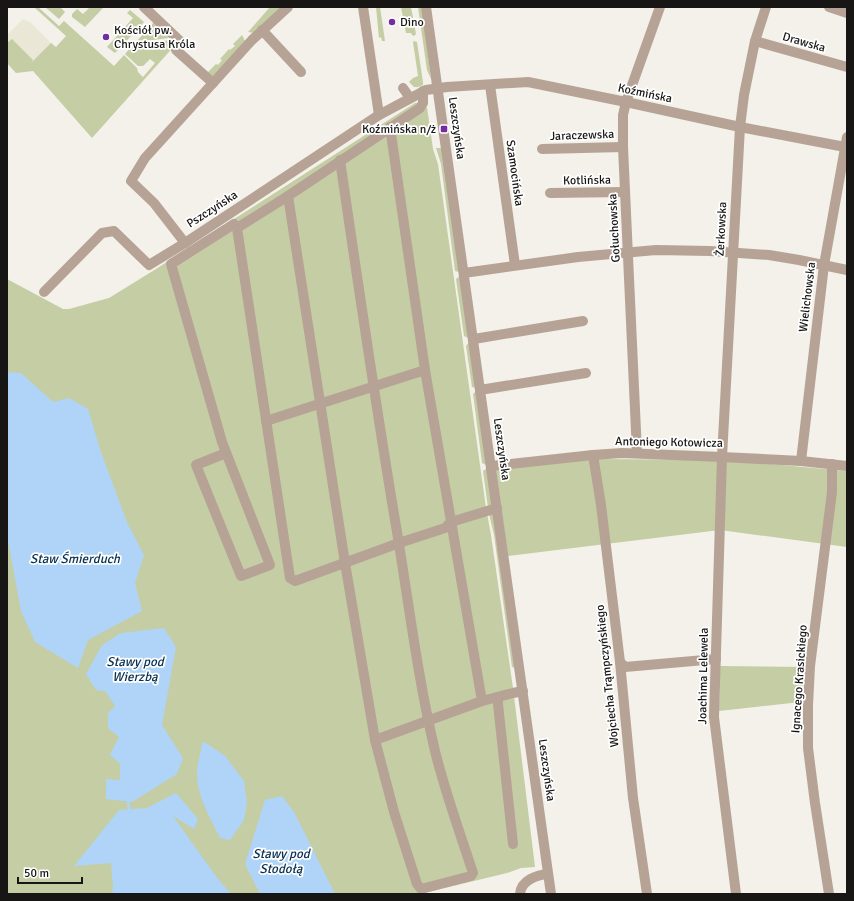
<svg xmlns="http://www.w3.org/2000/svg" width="854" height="901" font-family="Signika,sans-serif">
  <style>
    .built { fill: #ebe7d7 }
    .green { fill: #c5cda4 }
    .water { fill: #afd4f8 }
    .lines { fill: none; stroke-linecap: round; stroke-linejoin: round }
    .stream { stroke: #afd4f8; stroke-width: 2.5 }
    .minor { stroke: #b6a396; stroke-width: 10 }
    .poi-dot { fill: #742ca0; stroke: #fff; stroke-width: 1.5 }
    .labels { text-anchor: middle; stroke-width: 3.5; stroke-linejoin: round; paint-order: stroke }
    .poi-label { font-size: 12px; fill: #171614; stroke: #fff; text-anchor: start }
    .street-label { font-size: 12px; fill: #171614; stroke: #fff }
    .water-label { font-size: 13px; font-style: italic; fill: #073052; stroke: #fff }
  </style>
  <rect width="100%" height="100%" fill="#f3f1e9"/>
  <!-- built -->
  <polygon class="built" points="23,19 30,22 55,47 16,73 7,63 7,35"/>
  <!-- green -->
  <g class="green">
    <polygon points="36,7 38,7 59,26 64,21 114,66 124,55 137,68 138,72 143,77 155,63 150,59 143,66 138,66 125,54 133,45 171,40 176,44 92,138 33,71 16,73 7,63 7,43 12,39 33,60 31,63 51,43 56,47 66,36 35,8"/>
    <polygon points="45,7 60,7 65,12 59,19"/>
    <polygon points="90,7 103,8 85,27 72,17 72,14 77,9 83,14"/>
    <polygon points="270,7 282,7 254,33 248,32"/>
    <polygon points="376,7 380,7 385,41 382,41 381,37 379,38"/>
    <polygon points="401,7 411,7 416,34 414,36 412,35 411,33 406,33"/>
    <polygon points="418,7 422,7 431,79 427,70"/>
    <polygon points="130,10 144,22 115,53 107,47 133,18 127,13"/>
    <polygon points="154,22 169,38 136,42"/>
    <polygon points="242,35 245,41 217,74 212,76 207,73 216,64 218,65 222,60 220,59 229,49 230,50 235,46 233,44"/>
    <polygon points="414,41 417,42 423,82 423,85 418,87 414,87 409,82 413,78 418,76 413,42"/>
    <polygon points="415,103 419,103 420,112 427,107 433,149 438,164 486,508 491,535 513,688 535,867 521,868 507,873 420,894 7,894 7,279 63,309 69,309 109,298 156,269"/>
    <polygon points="436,148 442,148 459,272 455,271 441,164"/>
    <polygon points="460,276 468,338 464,336 456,279"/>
    <polygon points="469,342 476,388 472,387 466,346"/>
    <polygon points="475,392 476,392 486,465 482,463 473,394"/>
    <polygon points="598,459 725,460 847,471 847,547 720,530 508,556 496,469"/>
    <polygon points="487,468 492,507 488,508 483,471"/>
    <polygon points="493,513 515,668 512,667 494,535 489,514"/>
    <polygon points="720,666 804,667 801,702 719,711"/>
  </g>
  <!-- water -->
  <g class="water">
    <polygon points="7,372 21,373 53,402 69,398 88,409 101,452 127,522 144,555 135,583 142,611 88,640 78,668 35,642 21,611 7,535"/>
    <polygon points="164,628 176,647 162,725 183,758 177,774 132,802 106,799 106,779 120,780 120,764 110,755 119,737 108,728 108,713 115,706 105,691 96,690 86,674 102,645 121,633"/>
    <path d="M 203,741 L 225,756 L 244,781 L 247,803 L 244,820 L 230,840 L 220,838 C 210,817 196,795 197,771 C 198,761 201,750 203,741 Z"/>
    <polygon points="176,793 198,819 194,829 173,816 218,879 231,894 112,894 113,886 111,863 74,866 119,810 147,808"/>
    <polygon points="282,796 294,812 335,894 260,894 245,864 265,800"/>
  </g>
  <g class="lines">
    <!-- stream -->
    <polyline class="stream" points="128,802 129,809"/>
    <!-- minor -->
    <g class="minor">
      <polyline points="144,7 182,43 176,50 213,83"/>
      <polyline points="363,7 379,115"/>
      <polyline points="426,7 551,894"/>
      <polyline points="829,7 847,13"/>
      <polyline points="262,30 301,72"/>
      <polyline points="755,41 847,67"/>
      <polyline points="490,85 515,265"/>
      <polyline points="403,88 410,98"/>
      <polyline points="390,127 425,370 482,701"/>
      <polyline points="542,149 623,147"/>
      <polyline points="550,193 625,192"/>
      <path d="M 288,196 L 345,563 L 375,740 L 394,812 L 417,884 L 421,889 L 471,876 L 473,873 C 460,833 445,792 435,751 C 418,679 409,605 397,532 C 376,408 358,284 340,160"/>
      <polyline points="237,228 290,578 295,581 399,543 445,528 451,522 497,508"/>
      <polyline points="185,243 154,203 131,181 145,158 252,40 288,7"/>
      <polyline points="464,273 578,257 656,250 710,251 769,255 799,260 847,270"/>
      <polyline points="44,292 102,233 114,231 149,265 185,243 379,115 426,90 447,87 528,82 626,102 740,127 845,147"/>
      <polyline points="474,339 583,321"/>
      <polyline points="480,390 586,373"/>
      <polyline points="266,421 425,370"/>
      <polyline points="226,453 196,465 241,576 270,565 222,442 171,264 234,224 237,228 288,196 420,108 423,103 423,91"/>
      <polyline points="637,453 623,147 623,115 626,102 660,7"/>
      <polyline points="593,455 601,505 620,662 633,798 647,894"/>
      <polyline points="801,461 824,265 847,137"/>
      <polyline points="491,466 593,455 622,453 722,457 801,461 847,466"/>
      <polyline points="620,662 625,667 716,659"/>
      <polyline points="498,697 498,704 513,844"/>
      <polyline points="375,740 482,701 513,693 523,691"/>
      <path d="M 520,894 C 521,880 537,875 548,874"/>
      <polyline points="736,894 714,717 722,457 740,127 744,95 755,41 766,7"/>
      <polyline points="829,894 815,803 808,748 808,705 810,666 832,492 832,464"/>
    </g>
  </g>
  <!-- markers -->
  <g class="poi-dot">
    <circle cx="392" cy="22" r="4"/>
    <circle cx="106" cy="37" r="4"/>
    <rect x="440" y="125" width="8" height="8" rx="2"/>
  </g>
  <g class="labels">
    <!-- poi labels -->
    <g class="poi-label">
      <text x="400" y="26">Dino</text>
      <text x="114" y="34">Kościół pw.<tspan x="114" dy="14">Chrystusa Króla</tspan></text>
      <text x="436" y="133" text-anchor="end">Koźmińska n/ż</text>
    </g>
    <!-- street labels -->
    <g class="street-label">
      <text transform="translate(804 42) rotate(16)" y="4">Drawska</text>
      <text transform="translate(645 93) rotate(12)" y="4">Koźmińska</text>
      <text transform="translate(457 128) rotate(82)" y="4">Leszczyńska</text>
      <text transform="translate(582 135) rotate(-2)" y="4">Jaraczewska</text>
      <text transform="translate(515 173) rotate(82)" y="4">Szamocińska</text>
      <text transform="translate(587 180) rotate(-1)" y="4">Kotlińska</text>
      <text transform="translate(212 209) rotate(-33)" y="4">Pszczyńska</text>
      <text transform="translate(614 228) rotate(-93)" y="4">Gołuchowska</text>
      <text transform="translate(721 229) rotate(-87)" y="4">Żerkowska</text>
      <text transform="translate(807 297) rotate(-83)" y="4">Wielichowska</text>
      <text transform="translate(669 442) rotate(1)" y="4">Antoniego Kotowicza</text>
      <text transform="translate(502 449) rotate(82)" y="4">Leszczyńska</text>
      <text transform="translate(607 676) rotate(-96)" y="4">Wojciecha Trąmpczyńskiego</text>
      <text transform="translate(703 676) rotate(-89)" y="4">Joachima Lelewela</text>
      <text transform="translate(799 679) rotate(-86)" y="4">Ignacego Krasickiego</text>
      <text transform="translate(547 770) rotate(82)" y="4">Leszczyńska</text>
    </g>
    <!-- water labels -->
    <g class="water-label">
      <text x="75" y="563">Staw Śmierduch</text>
      <text x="135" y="666">Stawy pod<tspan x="135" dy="15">Wierzbą</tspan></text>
      <text x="281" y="858">Stawy pod<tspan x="281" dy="15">Stodołą</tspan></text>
    </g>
  </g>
  <!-- border -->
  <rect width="854" height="901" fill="none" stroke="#171614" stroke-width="16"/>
  <!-- scale -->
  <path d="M18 877v6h64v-6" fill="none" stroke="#171614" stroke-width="2"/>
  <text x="24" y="877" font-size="12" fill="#171614" stroke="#ffffff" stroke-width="3" paint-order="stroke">50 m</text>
</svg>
